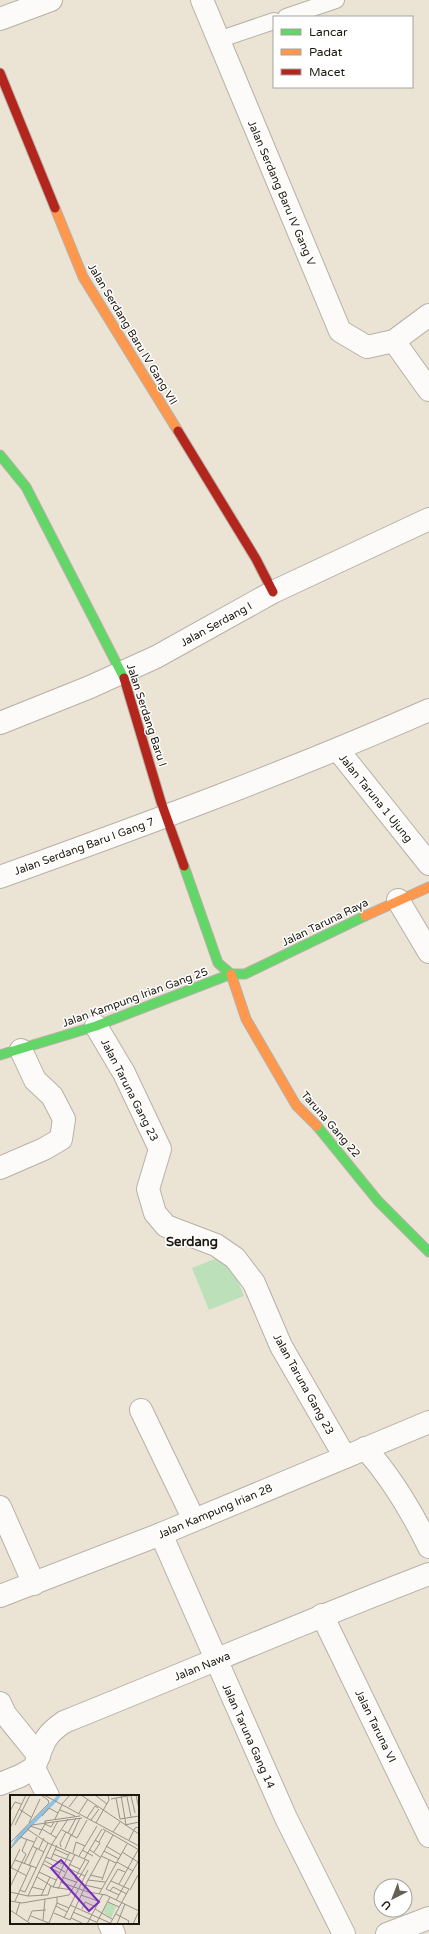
<svg xmlns="http://www.w3.org/2000/svg" width="429" height="1934" font-family="'Varela Round',sans-serif">
  <style>
    .green { fill: #bce1ba }
    .lines { fill: none; stroke-linecap: round; stroke-linejoin: round }
    .lane-casing { stroke: #b7b1a6; stroke-width: 18 }
    .street-casing { stroke: #b7b1a6; stroke-width: 24 }
    .fast-casing { stroke: #b7b1a6; stroke-width: 11 }
    .slow-casing { stroke: #b7b1a6; stroke-width: 11 }
    .jam-casing { stroke: #b7b1a6; stroke-width: 11 }
    .lane { stroke: #fcfbf9; stroke-width: 16 }
    .street { stroke: #fcfbf9; stroke-width: 22 }
    .fast { stroke: #63d668; stroke-width: 9 }
    .slow { stroke: #ff974d; stroke-width: 9 }
    .jam { stroke: #b3261e; stroke-width: 9 }
    .labels { text-anchor: middle; stroke-width: 3; stroke-linejoin: round; paint-order: stroke }
    .street-label { font-size: 11px; fill: #1d180f; stroke: #fff }
    .quarter-label { font-size: 13px; font-weight: bold; fill: #1d180f; stroke: #fff }
    .inset-road { fill: none; stroke: #999286; stroke-width: 1 }
    .view { fill: #7b2cbf; fill-opacity: 0.15; stroke: #7b2cbf; stroke-width: 2 }
    .inset-edge { fill: none; stroke: #1d180f; stroke-width: 2 }
  </style>
  <rect width="100%" height="100%" fill="#ebe4d5"/>
  <!-- green -->
  <polygon class="green" points="227,1254 244,1296 209,1310 192,1268"/>
  <g class="lines">
    <defs>
      <g id="lane">
        <polyline points="286,17 336,0"/>
        <polyline points="218,40 274,21"/>
      </g>
      <g id="street">
        <polyline points="202,0 340,331 367,347 394,341 429,315"/>
        <polyline points="0,19 51,0"/>
        <polyline points="394,341 429,390"/>
        <polyline points="0,723 90,687 156,657 273,592 429,519"/>
        <polyline points="338,750 429,864"/>
        <path d="M 0,877 C 144,825 288,772 429,710"/>
        <polyline points="398,900 429,952"/>
        <polyline points="96,1026 124,1073 160,1149 148,1189 155,1213 166,1226 216,1245 235,1258 254,1283 281,1346 345,1457"/>
        <polyline points="0,1168 44,1149 61,1139 64,1119 52,1096 35,1080 21,1050"/>
        <polyline points="141,1410 194,1520"/>
        <path d="M 365,1448 C 391,1477 412,1512 429,1547"/>
        <polyline points="0,1507 34,1584"/>
        <polyline points="161,1534 286,1818 344,1934"/>
        <polyline points="0,1596 161,1534 429,1422"/>
        <polyline points="322,1615 429,1836"/>
        <polyline points="0,1703 5,1714 39,1756"/>
        <polyline points="34,1768 48,1796"/>
        <path d="M 0,1784 L 20,1776 L 34,1768 C 44,1744 42,1737 64,1722 C 186,1673 306,1621 429,1574"/>
        <polyline points="109,1923 114,1934"/>
        <polyline points="387,1934 429,1918"/>
      </g>
      <g id="fast">
        <polyline points="0,455 26,487 124,678"/>
        <polyline points="184,866 218,963 231,974"/>
        <polyline points="0,1055 96,1026 231,974 245,974 365,916"/>
        <polyline points="317,1126 378,1201 429,1252"/>
      </g>
      <g id="slow">
        <polyline points="55,208 83,277 178,431"/>
        <polyline points="365,916 429,887"/>
        <polyline points="231,974 246,1019 296,1105 317,1126"/>
      </g>
      <g id="jam">
        <polyline points="0,73 55,208"/>
        <polyline points="178,431 256,559 273,592"/>
        <polyline points="124,678 161,802 184,866"/>
      </g>
    </defs>
    <!-- lane casing -->
    <use href="#lane" class="lane-casing"/>
    <!-- street casing -->
    <use href="#street" class="street-casing"/>
    <!-- fast casing -->
    <use href="#fast" class="fast-casing"/>
    <!-- slow casing -->
    <use href="#slow" class="slow-casing"/>
    <!-- jam casing -->
    <use href="#jam" class="jam-casing"/>
    <!-- lane -->
    <use href="#lane" class="lane"/>
    <!-- street -->
    <use href="#street" class="street"/>
    <!-- fast -->
    <use href="#fast" class="fast"/>
    <!-- slow -->
    <use href="#slow" class="slow"/>
    <!-- jam -->
    <use href="#jam" class="jam"/>
  </g>
  <g class="labels">
    <!-- street labels -->
    <g class="street-label">
      <text transform="translate(282 193) rotate(67)" y="4">Jalan Serdang Baru IV Gang V</text>
      <text transform="translate(133 334) rotate(59)" y="4">Jalan Serdang Baru IV Gang VII</text>
      <text transform="translate(216 624) rotate(-29)" y="4">Jalan Serdang I</text>
      <text transform="translate(147 715) rotate(72)" y="4">Jalan Serdang Baru I</text>
      <text transform="translate(376 798) rotate(51)" y="4">Jalan Taruna 1 Ujung</text>
      <text transform="translate(84 846) rotate(-20)" y="4">Jalan Serdang Baru I Gang 7</text>
      <text transform="translate(325 922) rotate(-26)" y="4">Jalan Taruna Raya</text>
      <text transform="translate(135 997) rotate(-20)" y="4">Jalan Kampung Irian Gang 25</text>
      <text transform="translate(130 1090) rotate(63)" y="4">Jalan Taruna Gang 23</text>
      <text transform="translate(331 1124) rotate(49)" y="4">Taruna Gang 22</text>
      <text transform="translate(304 1384) rotate(61)" y="4">Jalan Taruna Gang 23</text>
      <text transform="translate(215 1511) rotate(-23)" y="4">Jalan Kampung Irian 28</text>
      <text transform="translate(202 1666) rotate(-22)" y="4">Jalan Nawa</text>
      <text transform="translate(376 1726) rotate(64)" y="4">Jalan Taruna VI</text>
      <text transform="translate(249 1736) rotate(66)" y="4">Jalan Taruna Gang 14</text>
    </g>
    <!-- quarter labels -->
    <g class="quarter-label">
      <text x="192" y="1246">Serdang</text>
    </g>
  </g>
  <!-- overview -->
  <g transform="translate(10 1795)">
    <rect width="129" height="129" fill="#ebe4d5"/>
    <path d="M 98,107 L 106,112 L 101,123 L 93,117 Z" fill="#bce1ba"/>
    <path d="M 48,0 L 51,0 L 48,5 L 0,53 L 8,40 Z" fill="#86c2ea"/>
    <path class="inset-road" d="M 34,0 L 129,51M 71,0 L 129,39M 85,0 L 97,9M 111,0 L 116,30M 126,0 L 129,14M 121,1 L 125,18M 117,2 L 121,22M 106,3 L 110,24 L 129,21M 101,4 L 123,0M 52,9 L 60,0M 59,12 L 68,0M 9,14 L 21,22M 50,15 L 65,21M 0,16 L 5,7 L 11,9M 69,18 L 78,4M 32,21 L 39,13 L 48,18M 77,23 L 85,11 L 88,13M 45,24 L 52,10M 81,25 L 89,14M 19,28 L 30,4M 35,28 L 35,26 L 70,21M 86,28 L 99,5 L 98,0M 35,29 L 41,32 L 44,27M 5,30 L 20,0M 115,30 L 129,27M 20,31 L 32,35M 0,33 L 16,0M 17,34 L 38,48 L 79,66M 32,34 L 47,43M 93,34 L 129,55M 52,35 L 62,40 L 70,23M 103,37 L 110,27M 58,38 L 66,23M 41,39 L 48,26M 29,40 L 36,27M 10,42 L 24,47M 119,45 L 125,33 L 129,32M 89,47 L 95,36M 0,48 L 39,8 L 38,5 L 31,0M 22,51 L 34,57M 96,51 L 111,60M 51,52 L 50,48 L 56,37M 0,54 L 22,30 L 72,23M 29,54 L 34,43M 45,54 L 58,60M 55,54 L 61,40 L 67,43 L 77,25M 72,55 L 83,61M 80,55 L 90,62M 94,56 L 109,64M 84,57 L 90,48 L 85,45M 112,57 L 128,67M 63,58 L 66,47 L 75,51M 43,59 L 61,66M 69,61 L 87,31M 91,61 L 106,68M 36,62 L 53,69M 41,64 L 47,50M 74,64 L 92,34M 5,65 L 27,73M 35,66 L 55,77M 107,67 L 123,76M 14,69 L 27,42M 33,69 L 50,78M 59,69 L 70,74M 19,71 L 27,53M 0,72 L 17,81M 57,73 L 75,81M 0,75 L 10,54M 29,77 L 46,85M 80,80 L 93,83M 27,82 L 43,92 L 62,95M 52,82 L 66,87M 67,85 L 65,83 L 75,65M 78,85 L 95,87M 92,85 L 99,65M 50,87 L 78,97 L 96,100 L 129,116M 109,89 L 128,55M 75,90 L 92,94M 0,92 L 16,59 L 12,56 L 17,44M 22,92 L 34,95M 43,92 L 60,57M 48,94 L 65,59M 10,95 L 15,97 L 38,48M 120,95 L 128,80M 100,96 L 103,92 L 117,99M 0,97 L 18,101 L 42,49 L 58,24M 89,99 L 117,49M 71,100 L 88,106M 109,100 L 96,94 L 108,74 L 115,77M 18,101 L 38,100 L 41,90M 31,101 L 40,82M 106,105 L 129,65M 0,106 L 12,108 L 59,100 L 79,66M 5,106 L 21,71M 98,107 L 109,112M 47,108 L 59,113M 60,110 L 100,128M 46,111 L 57,117M 72,114 L 75,107 L 86,112M 85,114 L 102,124M 0,115 L 21,129M 63,117 L 86,127M 44,118 L 60,125 L 78,85 L 103,40M 6,119 L 10,107M 106,119 L 119,126 L 118,129M 21,121 L 41,129M 54,123 L 78,75M 61,123 L 74,129M 33,125 L 35,104M 18,126 L 22,116 L 36,115M 39,128 L 47,108 L 47,102M 77,129 L 93,99M 86,129 L 100,102M 100,129 L 119,94 L 101,86M 107,129 L 115,109M 123,129 L 129,116"/>
    <path class="view" d="M 51,65 L 89,107 L 79,116 L 41,73 Z"/>
    <rect width="129" height="129" class="inset-edge"/>
  </g>
  <!-- legend -->
  <rect x="273" y="16" width="140" height="72" fill="#ffffff" stroke="#a5a39f"/>
  <rect x="281" y="29" width="20" height="6" fill="#63d668" stroke="#a5a39f"/>
  <text x="309" y="36" font-size="12" fill="#1d180f">Lancar</text>
  <rect x="281" y="49" width="20" height="6" fill="#ff974d" stroke="#a5a39f"/>
  <text x="309" y="56" font-size="12" fill="#1d180f">Padat</text>
  <rect x="281" y="69" width="20" height="6" fill="#b3261e" stroke="#a5a39f"/>
  <text x="309" y="76" font-size="12" fill="#1d180f">Macet</text>
  <!-- north arrow -->
  <g transform="translate(393 1898) rotate(222)"><circle r="19" fill="#ffffff" stroke="#a5a39f"/>
  <path d="M0-3L7 15L0 10L-7 15Z" fill="#655f54"/>
  <text y="-6" font-size="11" font-weight="bold" text-anchor="middle" fill="#1d180f">U</text>
  </g>
</svg>
